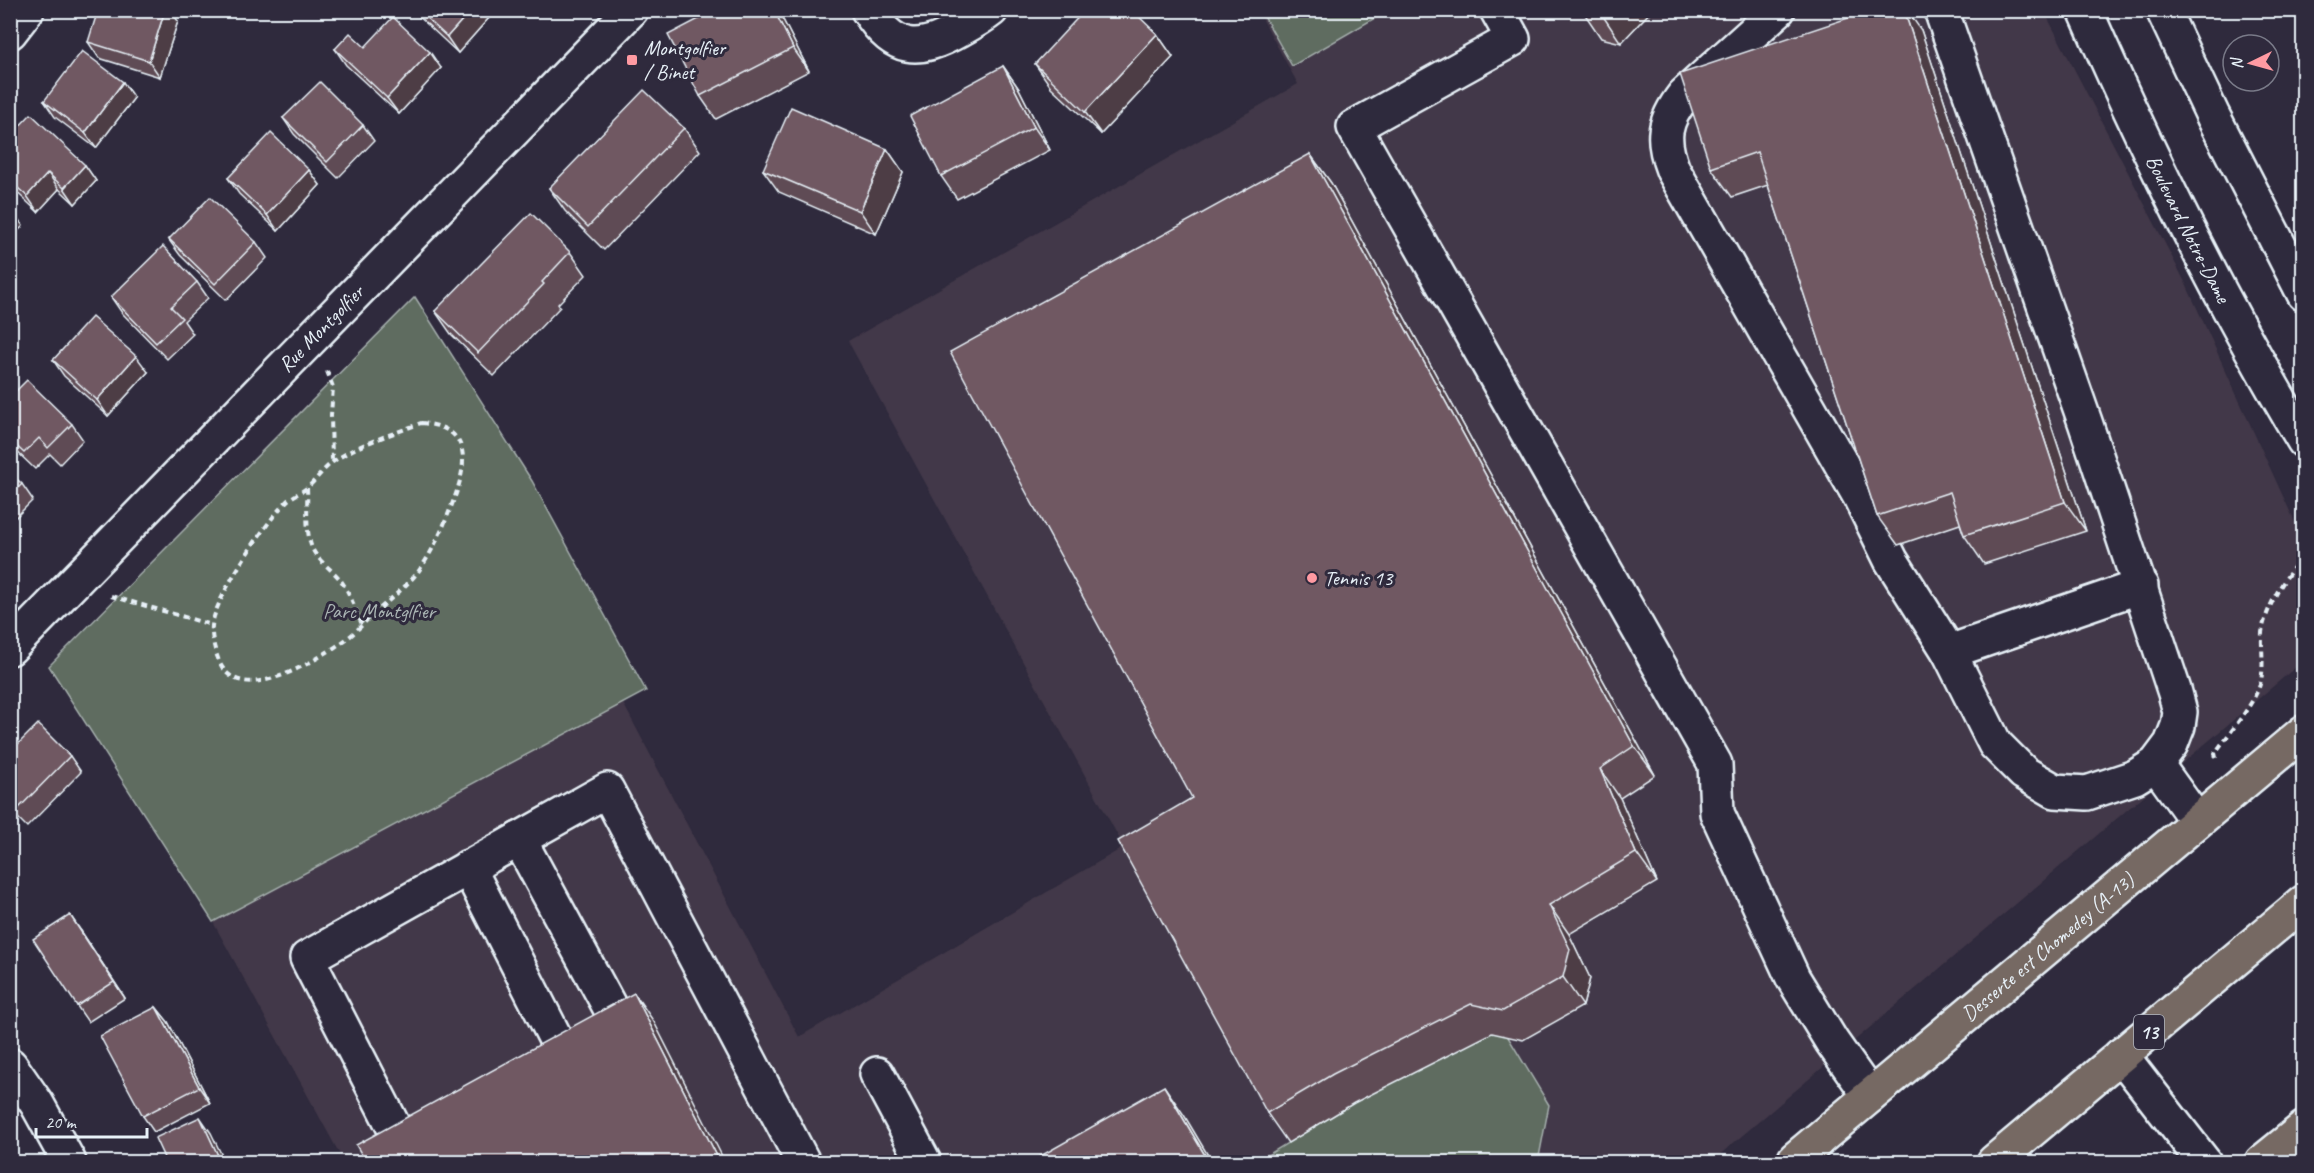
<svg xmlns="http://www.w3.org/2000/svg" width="2314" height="1173" font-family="Caveat,sans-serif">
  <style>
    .built { fill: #423848 }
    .green { fill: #5f6c61; stroke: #a4aeac; stroke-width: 1.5 }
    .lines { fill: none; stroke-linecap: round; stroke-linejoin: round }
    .minor-casing { stroke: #e8f1f8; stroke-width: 38 }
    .major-casing { stroke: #e8f1f8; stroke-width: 38 }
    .highway-casing { stroke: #e8f1f8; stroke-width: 38 }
    .path { stroke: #e8f1f8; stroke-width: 4; stroke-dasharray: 6 4.5; stroke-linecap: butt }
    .minor { stroke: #2f2a3d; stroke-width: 33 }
    .major { stroke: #766964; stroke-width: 33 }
    .highway { stroke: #766964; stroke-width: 33 }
    .wall { fill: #5f4c54; stroke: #e8f1f8; stroke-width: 1.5 }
    .shaded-wall { fill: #4e3e45; stroke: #e8f1f8; stroke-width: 1.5 }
    .building { fill: #6f5862; stroke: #e8f1f8; stroke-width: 1.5 }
    .poi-dot { fill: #ff9aa2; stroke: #2f2a3d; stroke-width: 2 }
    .labels { text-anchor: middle; stroke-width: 6; stroke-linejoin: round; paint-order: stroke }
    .shield { fill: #2f2a3d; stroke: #b0b5c0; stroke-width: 1.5 }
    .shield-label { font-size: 20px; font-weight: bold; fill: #e8f1f8 }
    .poi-label { font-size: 21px; fill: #e8f1f8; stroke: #2f2a3d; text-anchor: start }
    .street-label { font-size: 21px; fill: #e8f1f8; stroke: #2f2a3d }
    .park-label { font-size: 21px; fill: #aab5b4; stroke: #2f2a3d }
  </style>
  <rect width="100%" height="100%" fill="#2f2a3d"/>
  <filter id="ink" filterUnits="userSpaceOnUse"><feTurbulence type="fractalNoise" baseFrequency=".0167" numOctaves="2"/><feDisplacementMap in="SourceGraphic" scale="12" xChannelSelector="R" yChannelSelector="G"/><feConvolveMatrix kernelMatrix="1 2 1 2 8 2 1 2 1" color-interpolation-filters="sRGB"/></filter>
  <g filter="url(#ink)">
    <!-- built -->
    <polygon class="built" points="1258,11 2044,11 2185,282 2303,540 2303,661 1711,1162 344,1162 213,922 623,703 799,1037 1124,847 848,341 1298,84"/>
    <!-- green -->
    <g class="green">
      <polygon points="1261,11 1387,11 1292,66"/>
      <polygon points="415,297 532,481 646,691 213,922 49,666"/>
      <polygon points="1496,1017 1549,1105 1538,1162 1263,1162 1261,1159"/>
    </g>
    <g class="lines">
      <defs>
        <g id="minor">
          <path d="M 868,10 C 894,52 918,53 959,30 C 970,24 981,18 991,10"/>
          <polyline points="1497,10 1513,39 1354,127 1715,764 1717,813 1793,978 1832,1042 1870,1096"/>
          <path d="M 1778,10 L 1684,95 C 1663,122 1661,139 1673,170 L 1859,495 L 1891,560 L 1949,652 L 1995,744 L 2024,773 L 2055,791 L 2087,793 L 2135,777 L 2156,764 L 2171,744 L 2178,726 L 2180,712 L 2175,693 L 2085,422 L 1941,10"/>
          <path id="s1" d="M 2085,10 C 2150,158 2221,303 2304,441"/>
          <polyline points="2163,10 2213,116 2304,294"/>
          <polyline points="10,32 27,10"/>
          <path id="s2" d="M 10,648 L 631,10"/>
          <polyline points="1949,652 2141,586"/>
          <polyline points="2156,764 2197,821"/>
          <polyline points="519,839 621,1028"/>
          <polyline points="468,867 565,1057"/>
          <polyline points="2121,1055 2204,1162"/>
          <polyline points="10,1065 37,1104 69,1162"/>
          <polyline points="877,1074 924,1162"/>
          <polyline points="402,1143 307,958 607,790 803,1162"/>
        </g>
        <g id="major">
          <path id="s3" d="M 1795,1159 L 2304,732"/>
        </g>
        <g id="highway">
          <polyline points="1796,1162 1817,1141"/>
          <polyline points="1994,1162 2304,902"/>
          <polyline points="2262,1162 2304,1128"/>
        </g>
      </defs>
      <!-- minor casing -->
      <use href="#minor" class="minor-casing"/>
      <!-- major casing -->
      <use href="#major" class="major-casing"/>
      <!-- highway casing -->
      <use href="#highway" class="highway-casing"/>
      <!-- path -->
      <g class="path">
        <polyline points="327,371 333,387 331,415 332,462"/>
        <path d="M 421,423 C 479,428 465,473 449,512 C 441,533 431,554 418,572 C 405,588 387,602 372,615 C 362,625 353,635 341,643 C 315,661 239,709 219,661 C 215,651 211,637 212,626 C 214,599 266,522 286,502 C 292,496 301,493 308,487 C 317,479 324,468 334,461 C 360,443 391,435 421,423 Z"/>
        <path d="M 307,488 C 308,506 305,531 312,548 C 318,562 334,570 342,582 C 351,595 355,610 362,624"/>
        <polyline points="111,596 212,625"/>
        <path d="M 2216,758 L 2215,753 C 2228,735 2248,711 2257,692 C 2266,674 2261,652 2262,633 C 2264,611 2287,571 2304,557"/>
      </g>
      <!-- minor -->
      <use href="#minor" class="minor"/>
      <!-- major -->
      <use href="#major" class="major"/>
      <!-- highway -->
      <use href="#highway" class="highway"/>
    </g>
    <!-- wall -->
    <g class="wall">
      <polygon points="412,10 496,10 458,53"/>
      <polygon points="716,10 778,10 809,71 716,119 700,96"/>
      <polygon points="1582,10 1652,10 1621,43 1601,38"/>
      <polygon points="178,21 160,77 99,58 88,42"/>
      <polygon points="1921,30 2086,531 1984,564 1964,535 1960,524 1898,545 1877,516 1768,185 1732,197 1711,168"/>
      <polygon points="1157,34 1173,57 1101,134 1051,87 1035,64"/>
      <polygon points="365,47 441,68 399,114 346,65 335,49"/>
      <polygon points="1003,66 1019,89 1050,150 957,199 941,176"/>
      <polygon points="134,98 96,148 55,117 44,101"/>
      <polygon points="283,118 363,125 374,141 338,178 294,134"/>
      <polygon points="684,128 700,151 604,250 565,211 549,188"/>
      <polygon points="10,136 85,165 96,181 75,204 59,189 38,212 10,186"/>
      <polygon points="887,149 903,172 876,234 779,192 763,170"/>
      <polygon points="1310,154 1331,183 1655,775 1620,798 1657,882 1569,934 1590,978 1583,1006 1523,1040 1492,1033 1354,1103 1288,1143 1267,1113 1192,798"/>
      <polygon points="309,170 320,185 278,231 239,194 228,178"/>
      <polygon points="169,240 256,242 267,258 226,300 180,255"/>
      <polygon points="570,252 586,275 558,304 560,307 494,376 451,334 435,311"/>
      <polygon points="197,282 208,298 184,321 193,334 167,359 122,313 111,297"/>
      <polygon points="53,360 148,372 108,416 64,376"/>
      <polygon points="10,397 72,424 83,440 60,464 50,454 35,469 10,445"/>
      <polygon points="10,473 22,484 33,500 10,523"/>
      <polygon points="10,752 70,756 81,772 27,827 10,810"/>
      <polygon points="81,931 125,998 88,1022 77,1006"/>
      <polygon points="156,1007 168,1022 210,1103 154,1132 143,1116"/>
    </g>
    <!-- shaded-wall -->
    <g class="shaded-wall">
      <polygon points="165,10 170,10 178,21 160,77 149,61"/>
      <polygon points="471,10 496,10 458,53 447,37"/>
      <polygon points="774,10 778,10 809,71 793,48"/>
      <polygon points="1604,10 1652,10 1621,43 1601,13"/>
      <polygon points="1904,10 1907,10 1921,30 2086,531 2065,502"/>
      <polygon points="1157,34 1173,57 1101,134 1085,112"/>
      <polygon points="430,52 441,68 399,114 387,98"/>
      <polygon points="1003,66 1019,89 1050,150 1034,127"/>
      <polygon points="123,82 134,98 96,148 85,133"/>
      <polygon points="887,149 903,172 876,234 860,211"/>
      <polygon points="1310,154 1331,183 1655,775 1634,746"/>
      <polygon points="85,165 96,181 75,204 64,188"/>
      <polygon points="309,170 320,185 278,231 267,215"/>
      <polygon points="48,173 59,189 38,212 27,196"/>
      <polygon points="12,210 23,226 10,239 10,212"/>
      <polygon points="136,356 148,372 108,416 97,400"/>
      <polygon points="1600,769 1620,798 1657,882 1636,853"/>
      <polygon points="1549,905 1569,934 1590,978 1583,1006 1563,977"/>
      <polygon points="70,915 81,931 125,998 114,982"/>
      <polygon points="634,993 654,1022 725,1162 720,1162"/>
      <polygon points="156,1007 168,1022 210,1103 199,1087"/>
      <polygon points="1164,1086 1184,1115 1212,1162 1209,1162"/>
      <polygon points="200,1117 211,1133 225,1162 221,1162"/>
    </g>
    <!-- building -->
    <g class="building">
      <polygon points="98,10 165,10 149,61 88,42"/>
      <polygon points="418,10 471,10 447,37"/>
      <polygon points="716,10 774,10 793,48 700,96 668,35"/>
      <polygon points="1085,10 1132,10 1157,34 1085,112 1035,64"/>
      <polygon points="1587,10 1604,10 1601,13"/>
      <polygon points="1872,10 1904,10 2065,502 1964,535 1950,492 1877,516 1757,152 1711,168 1680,74"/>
      <polygon points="393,17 430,52 387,98 335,49 350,33 365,47"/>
      <polygon points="82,51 123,82 85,133 44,101"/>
      <polygon points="1003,66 1034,127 941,176 910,116"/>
      <polygon points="320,82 363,125 327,162 283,118"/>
      <polygon points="644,90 684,128 588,227 549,188"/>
      <polygon points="791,107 887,149 860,211 763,170"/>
      <polygon points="31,114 85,165 64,188 48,173 27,196 10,181 10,136"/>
      <polygon points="271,133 309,170 267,215 228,178"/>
      <polygon points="1310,154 1634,746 1600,769 1636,853 1549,905 1570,949 1563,977 1503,1011 1471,1004 1333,1074 1267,1113 1118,841 1192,798 950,352"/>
      <polygon points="210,197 256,242 215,284 169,239"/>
      <polygon points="531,213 570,252 542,282 544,284 478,353 435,311"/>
      <polygon points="163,246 197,282 171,307 182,318 156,343 111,297"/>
      <polygon points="92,317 136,356 97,400 53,360"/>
      <polygon points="27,380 72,424 48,448 39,438 24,453 10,440 10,397"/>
      <polygon points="10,473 22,484 10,496"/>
      <polygon points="38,724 70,756 16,811 10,806 10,752"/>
      <polygon points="70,915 114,982 77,1006 33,939"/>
      <polygon points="634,993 720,1162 366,1162 356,1145"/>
      <polygon points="156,1007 199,1087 143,1116 100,1036"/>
      <polygon points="1164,1086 1209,1162 1030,1162"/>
      <polygon points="200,1117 221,1162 166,1162 155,1138"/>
    </g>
  </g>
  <!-- markers -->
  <g class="poi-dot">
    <rect x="626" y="54" width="12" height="12" rx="3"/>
    <circle cx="1312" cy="578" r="6"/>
  </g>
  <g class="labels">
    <!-- shield labels -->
    <rect class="shield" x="2134" y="1015" width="30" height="34" rx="4.5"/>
    <g class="shield-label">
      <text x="2149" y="1039">13</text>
    </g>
    <!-- poi labels -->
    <g class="poi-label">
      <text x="644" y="55">Montgolfier<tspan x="644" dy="24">/ Binet</tspan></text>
      <text x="1324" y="585">Tennis 13</text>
    </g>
    <!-- street labels -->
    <g class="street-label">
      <text dy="7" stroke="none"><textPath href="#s1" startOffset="242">Boulevard Notre-Dame</textPath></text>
      <text dy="7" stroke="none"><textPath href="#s2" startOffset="446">Rue Montgolfier</textPath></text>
      <text dy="7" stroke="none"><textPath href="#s3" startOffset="330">Desserte est Chomedey (A-13)</textPath></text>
    </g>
    <!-- park labels -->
    <g class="park-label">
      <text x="379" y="618">Parc Montglfier</text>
    </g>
  </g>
  <!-- margin -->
  <rect width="2314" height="1173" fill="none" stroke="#2f2a3d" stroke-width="36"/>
  <rect x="18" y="18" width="2278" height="1137" fill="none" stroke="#e8f1f8" stroke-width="2" filter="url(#ink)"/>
  <!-- north arrow -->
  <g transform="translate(2251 63) rotate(265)"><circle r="28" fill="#2f2a3d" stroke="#797a88" stroke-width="1.5"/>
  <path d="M0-4.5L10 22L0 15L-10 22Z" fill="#ff9aa2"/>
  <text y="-9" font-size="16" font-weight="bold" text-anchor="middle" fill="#e8f1f8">N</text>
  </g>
  <!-- scale -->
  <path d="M36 1128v9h111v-9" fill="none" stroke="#e8f1f8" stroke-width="3"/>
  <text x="45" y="1128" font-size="18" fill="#e8f1f8" stroke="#2f2a3d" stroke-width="4.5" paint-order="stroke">20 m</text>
</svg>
